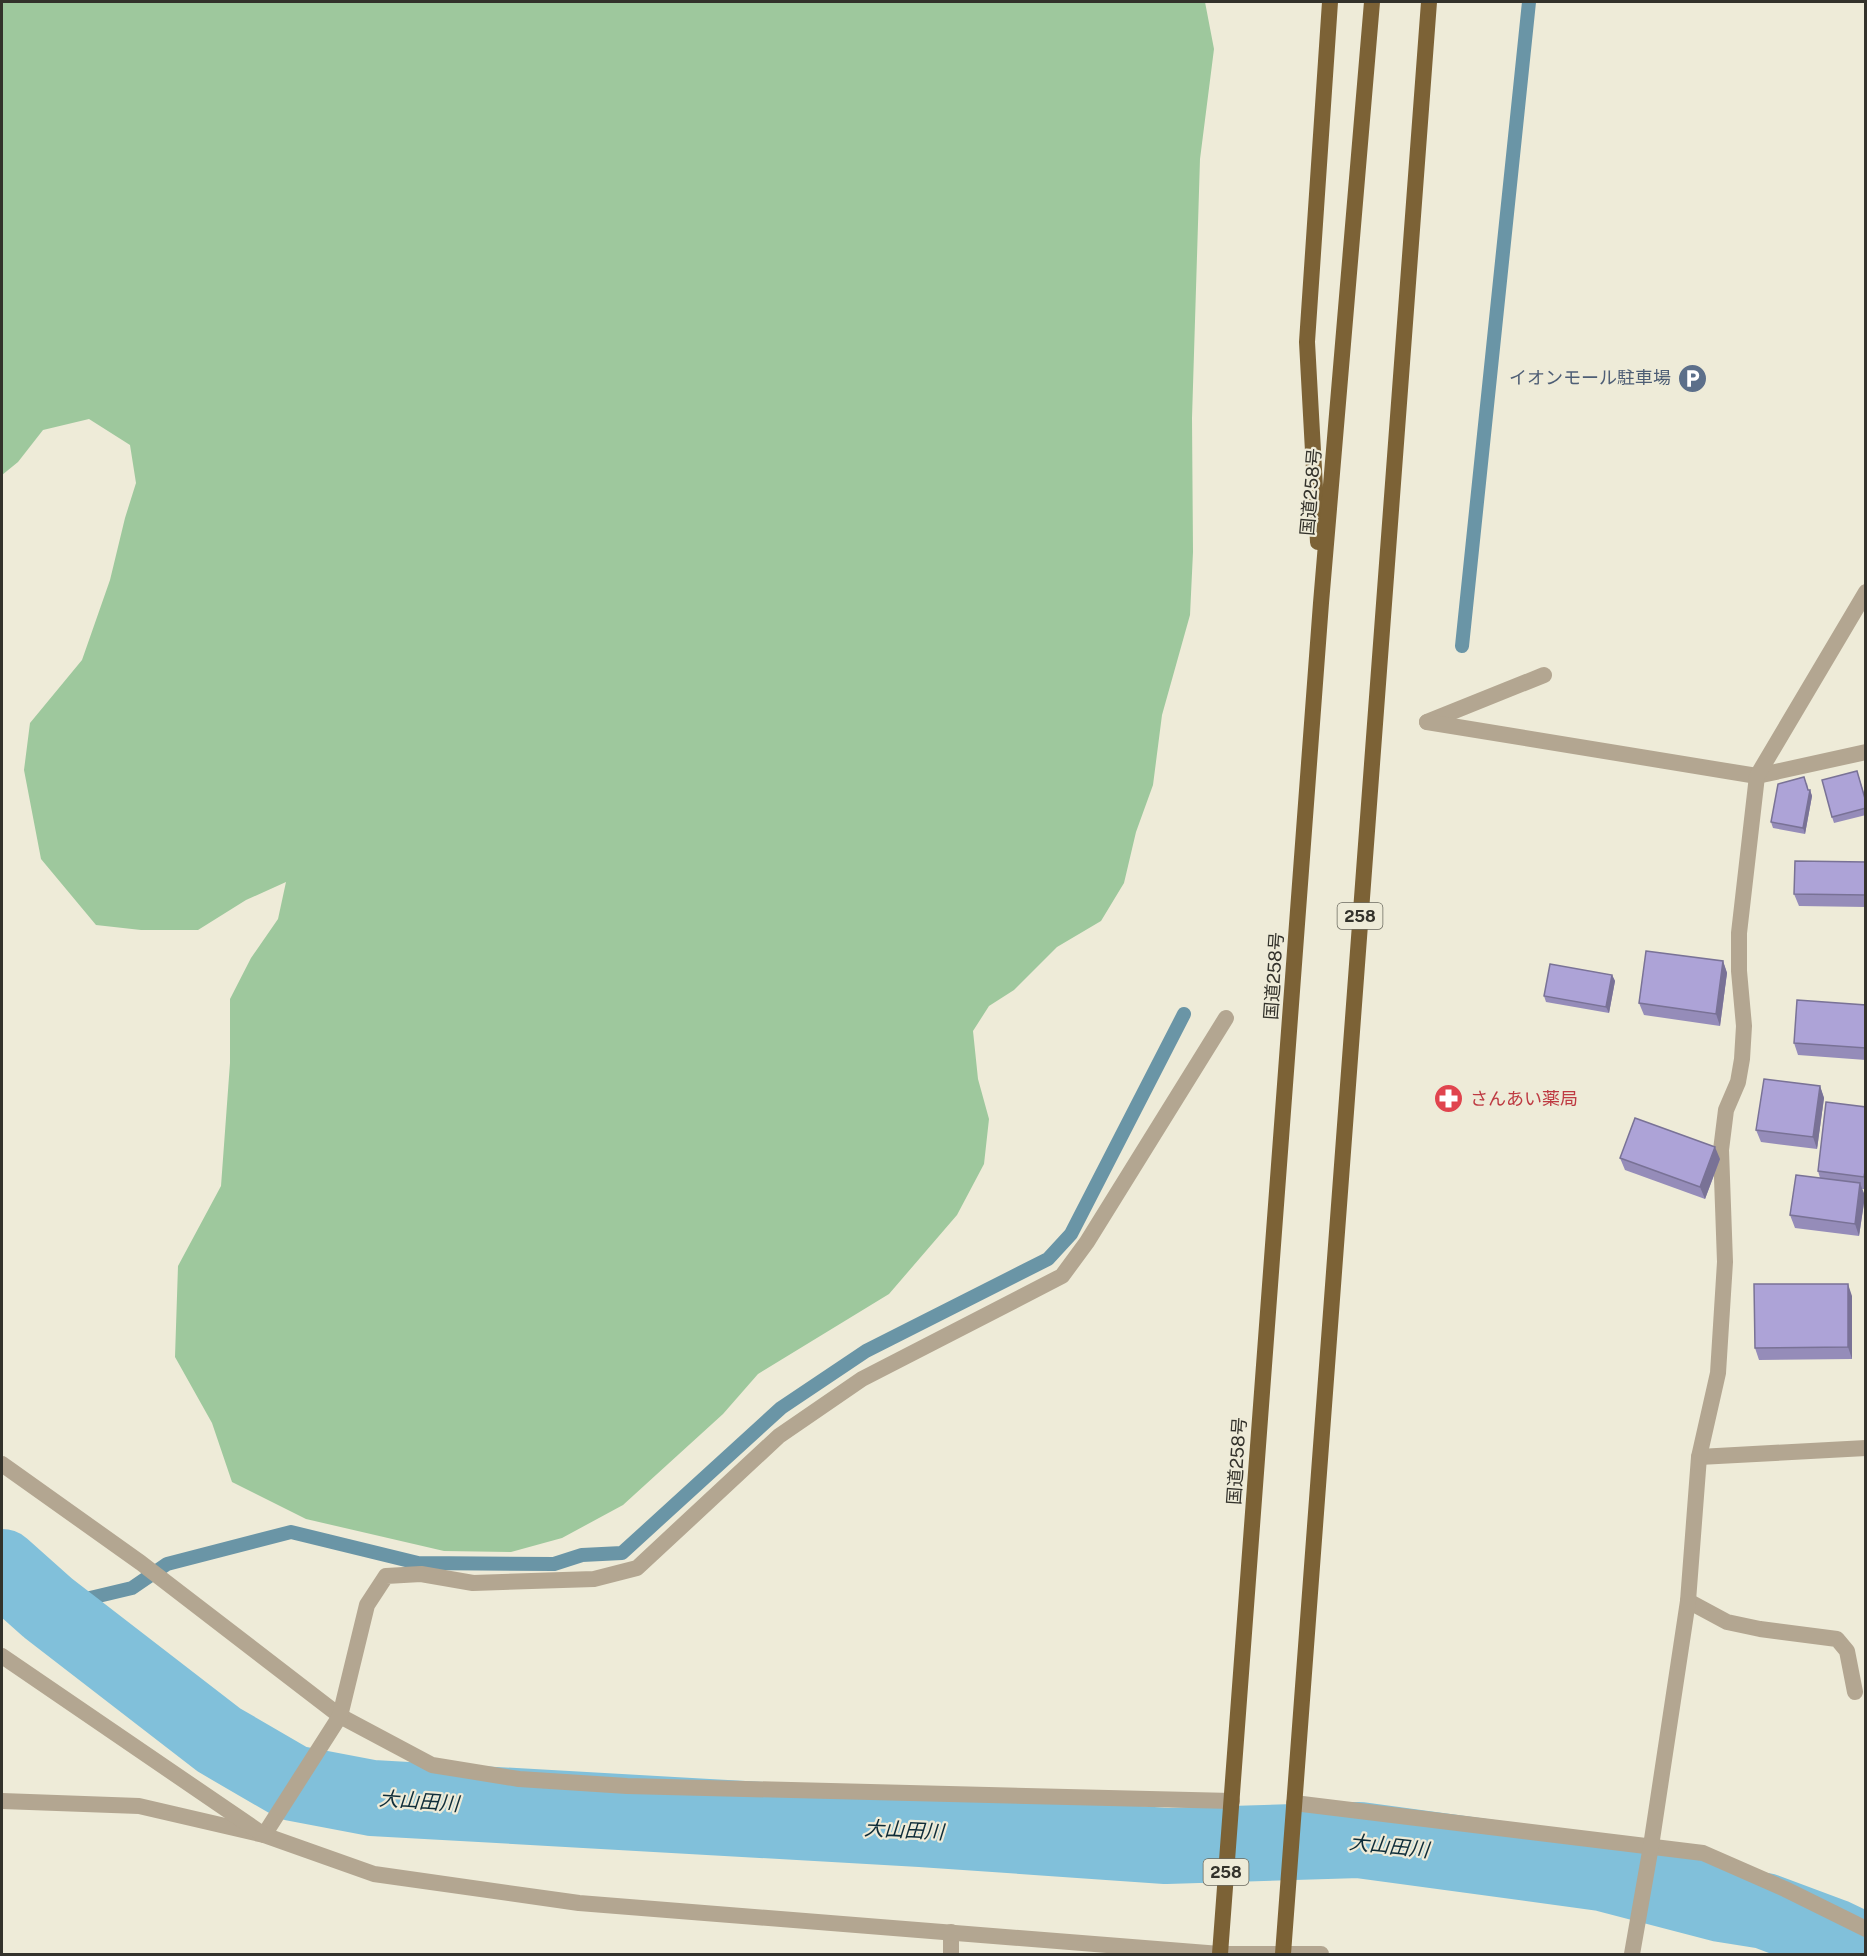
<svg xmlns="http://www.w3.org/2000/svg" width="1867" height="1956" font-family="'Public Sans','Noto Sans JP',sans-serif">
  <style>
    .forest { fill: #9ec89d }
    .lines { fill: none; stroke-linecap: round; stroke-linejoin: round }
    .stream { stroke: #6a95a6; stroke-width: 14 }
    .river { stroke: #81c0da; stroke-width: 76 }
    .service { stroke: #b3a691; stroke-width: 16 }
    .minor { stroke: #b3a691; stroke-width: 16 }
    .tertiary { stroke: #b3a691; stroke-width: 16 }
    .trunk { stroke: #7c6236; stroke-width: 16 }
    .wall { fill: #958cb9 }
    .shaded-wall { fill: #797296 }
    .building { fill: #ada3d7; stroke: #797296; stroke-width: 1.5 }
    .labels { text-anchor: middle; stroke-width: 4.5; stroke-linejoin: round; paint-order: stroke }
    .shield { fill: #eeebd8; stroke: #6b6a5f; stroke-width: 1.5 }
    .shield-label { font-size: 16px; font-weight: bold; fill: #33322b }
    .service-label { font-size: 18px; fill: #4e5e75; stroke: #eeebd8; text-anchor: end }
    .street-label { font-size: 18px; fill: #33322b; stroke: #eeebd8 }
    .health-label { font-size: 18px; fill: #be3a42; stroke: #eeebd8; text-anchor: start }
    .water-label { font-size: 20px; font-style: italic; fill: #0f2d39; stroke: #eeebd8 }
  </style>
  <rect width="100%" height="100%" fill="#eeebd8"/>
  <!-- forest -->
  <polygon class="forest" points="2,2 1205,2 1214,49 1200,159 1192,418 1193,552 1190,615 1162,715 1153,785 1136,832 1124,883 1101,921 1057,947 1014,990 989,1006 973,1031 978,1079 989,1119 984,1164 957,1215 889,1294 758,1374 723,1414 623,1505 562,1538 511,1552 444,1551 306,1519 232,1482 212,1423 175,1357 178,1266 221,1186 230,1063 230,999 251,958 278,919 286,882 246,900 198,930 141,930 96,925 41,859 24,770 30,723 82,660 110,580 125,518 136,483 130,445 89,419 43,430 18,462 2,475"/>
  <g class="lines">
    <!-- stream -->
    <g class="stream">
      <polyline points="1462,646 1529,2"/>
      <polyline points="48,1608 132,1588 167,1564 291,1532 418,1563 554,1564 582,1555 622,1553 781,1408 866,1351 1048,1259 1071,1234 1184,1014"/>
    </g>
    <!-- river -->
    <polyline class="river" points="2,1567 48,1608 219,1740 293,1783 372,1798 921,1829 1166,1846 1359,1840 1602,1873 1721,1904 1765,1911 1832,1936 1866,1952"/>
    <!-- service -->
    <polyline class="service" points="1427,722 1544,675"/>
    <!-- minor -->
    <g class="minor">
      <polyline points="1427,722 1757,776 1866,752"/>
      <polyline points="1699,1457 1866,1448"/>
      <polyline points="2,1464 141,1563 340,1716 432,1765 519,1779 627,1786 1232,1801"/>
      <polyline points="1688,1601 1727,1622 1760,1629 1837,1639 1847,1651 1855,1692"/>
      <polyline points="2,1801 139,1806 264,1835 340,1716 367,1605 386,1576 421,1574 473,1583 594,1579 637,1568 779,1436 862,1379 1062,1276 1087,1242 1226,1018"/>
      <polyline points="1294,1803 1703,1853 1785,1889 1866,1929"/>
      <polyline points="951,1954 951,1932"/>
      <polyline points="1632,1954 1651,1846 1688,1601 1699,1457 1718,1373 1725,1262 1721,1150 1726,1110 1738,1082 1742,1059 1744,1026 1739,971 1739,933 1757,776 1866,592"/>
    </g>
    <!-- tertiary -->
    <polyline class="tertiary" points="2,1656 264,1835 374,1874 579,1903 1220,1954 1321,1954"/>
    <!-- trunk -->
    <g class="trunk">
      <polyline points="1318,542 1307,342 1330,2"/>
      <polyline points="1220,1954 1321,603 1372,2"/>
      <polyline points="1283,1954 1429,2"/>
    </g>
  </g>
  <!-- wall -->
  <g class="wall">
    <polygon points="1859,777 1866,800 1866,815 1834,823 1832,817"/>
    <polygon points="1807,783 1808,790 1810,790 1812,796 1805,834 1773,828 1771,822"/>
    <polygon points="1866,862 1866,907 1799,906 1794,894"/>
    <polygon points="1723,961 1727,973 1720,1026 1644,1015 1639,1003"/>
    <polygon points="1612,975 1615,981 1609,1013 1546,1002 1544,996"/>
    <polygon points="1866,1005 1866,1060 1798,1055 1794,1043"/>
    <polygon points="1820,1086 1824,1098 1817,1149 1761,1142 1756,1130"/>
    <polygon points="1866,1107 1866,1189 1862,1189 1865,1196 1859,1236 1795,1228 1790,1215 1820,1178 1818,1171"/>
    <polygon points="1620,1158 1720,1159 1705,1199 1625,1170"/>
    <polygon points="1852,1296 1852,1359 1759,1360 1755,1348"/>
  </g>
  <!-- shaded-wall -->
  <g class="shaded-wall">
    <polygon points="1804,777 1809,793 1810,790 1812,796 1805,834 1803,828"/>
    <polygon points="1723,961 1727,973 1720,1026 1716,1014"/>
    <polygon points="1612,975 1615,981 1609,1013 1606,1007"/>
    <polygon points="1820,1086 1824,1098 1817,1149 1813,1137"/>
    <polygon points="1715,1147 1720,1159 1705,1199 1700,1187"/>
    <polygon points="1860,1183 1865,1196 1859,1236 1855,1224"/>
    <polygon points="1848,1284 1852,1296 1852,1359 1848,1347"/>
  </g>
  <!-- building -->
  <g class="building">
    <polygon points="1857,771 1866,802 1866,808 1832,817 1822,780"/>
    <polygon points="1804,777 1808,790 1810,790 1803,828 1771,822 1778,784"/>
    <polygon points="1795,861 1866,862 1866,895 1794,894"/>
    <polygon points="1646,951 1723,961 1716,1014 1639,1003"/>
    <polygon points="1550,964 1612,975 1606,1007 1544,996"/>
    <polygon points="1797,1000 1866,1005 1866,1048 1794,1043"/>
    <polygon points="1764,1079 1820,1086 1813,1137 1756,1130"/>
    <polygon points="1826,1102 1866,1107 1866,1166 1864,1177 1818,1171"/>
    <polygon points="1635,1118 1715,1147 1700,1187 1620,1158"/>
    <polygon points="1796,1175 1860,1183 1855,1224 1790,1215"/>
    <polygon points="1754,1284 1848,1284 1848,1347 1755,1348"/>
  </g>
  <!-- icons -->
  <defs>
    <symbol id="parking-disc" viewBox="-11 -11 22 22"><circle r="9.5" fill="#5c6f8a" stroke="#eeebd8"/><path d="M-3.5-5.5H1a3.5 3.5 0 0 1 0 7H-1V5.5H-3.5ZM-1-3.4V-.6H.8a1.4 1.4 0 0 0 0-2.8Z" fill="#fff"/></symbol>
    <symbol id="pharmacy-disc" viewBox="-11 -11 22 22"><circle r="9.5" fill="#e0444e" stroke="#eeebd8"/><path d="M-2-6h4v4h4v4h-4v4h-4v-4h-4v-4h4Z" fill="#fff"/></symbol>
  </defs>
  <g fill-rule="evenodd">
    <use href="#parking-disc" x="1676" y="362" width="33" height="33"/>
    <use href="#pharmacy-disc" x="1432" y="1082" width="33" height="33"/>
  </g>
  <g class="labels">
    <!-- shield labels -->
    <g class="shield">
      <rect x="1337.5" y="903" width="45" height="26" rx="4.5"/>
      <rect x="1203.5" y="1859" width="45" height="26" rx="4.5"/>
    </g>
    <g class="shield-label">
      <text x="1360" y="922">258</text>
      <text x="1226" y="1878">258</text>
    </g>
    <!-- service labels -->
    <g class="service-label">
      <text x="1671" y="384">イオンモール駐車場</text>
    </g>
    <!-- street labels -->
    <g class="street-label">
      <text transform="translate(1311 492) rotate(-85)" y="6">国道258号</text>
      <text transform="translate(1274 976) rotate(-86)" y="6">国道258号</text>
      <text transform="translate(1237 1461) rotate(-86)" y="6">国道258号</text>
    </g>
    <!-- health labels -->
    <g class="health-label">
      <text x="1470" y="1105">さんあい薬局</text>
    </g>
    <!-- water labels -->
    <g class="water-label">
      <text transform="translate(419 1801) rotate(4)" y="7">大山田川</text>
      <text transform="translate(904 1830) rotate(3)" y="7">大山田川</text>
      <text transform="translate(1389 1846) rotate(6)" y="7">大山田川</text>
    </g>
  </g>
  <!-- border -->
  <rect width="1867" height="1956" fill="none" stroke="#33322b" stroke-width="6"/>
</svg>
